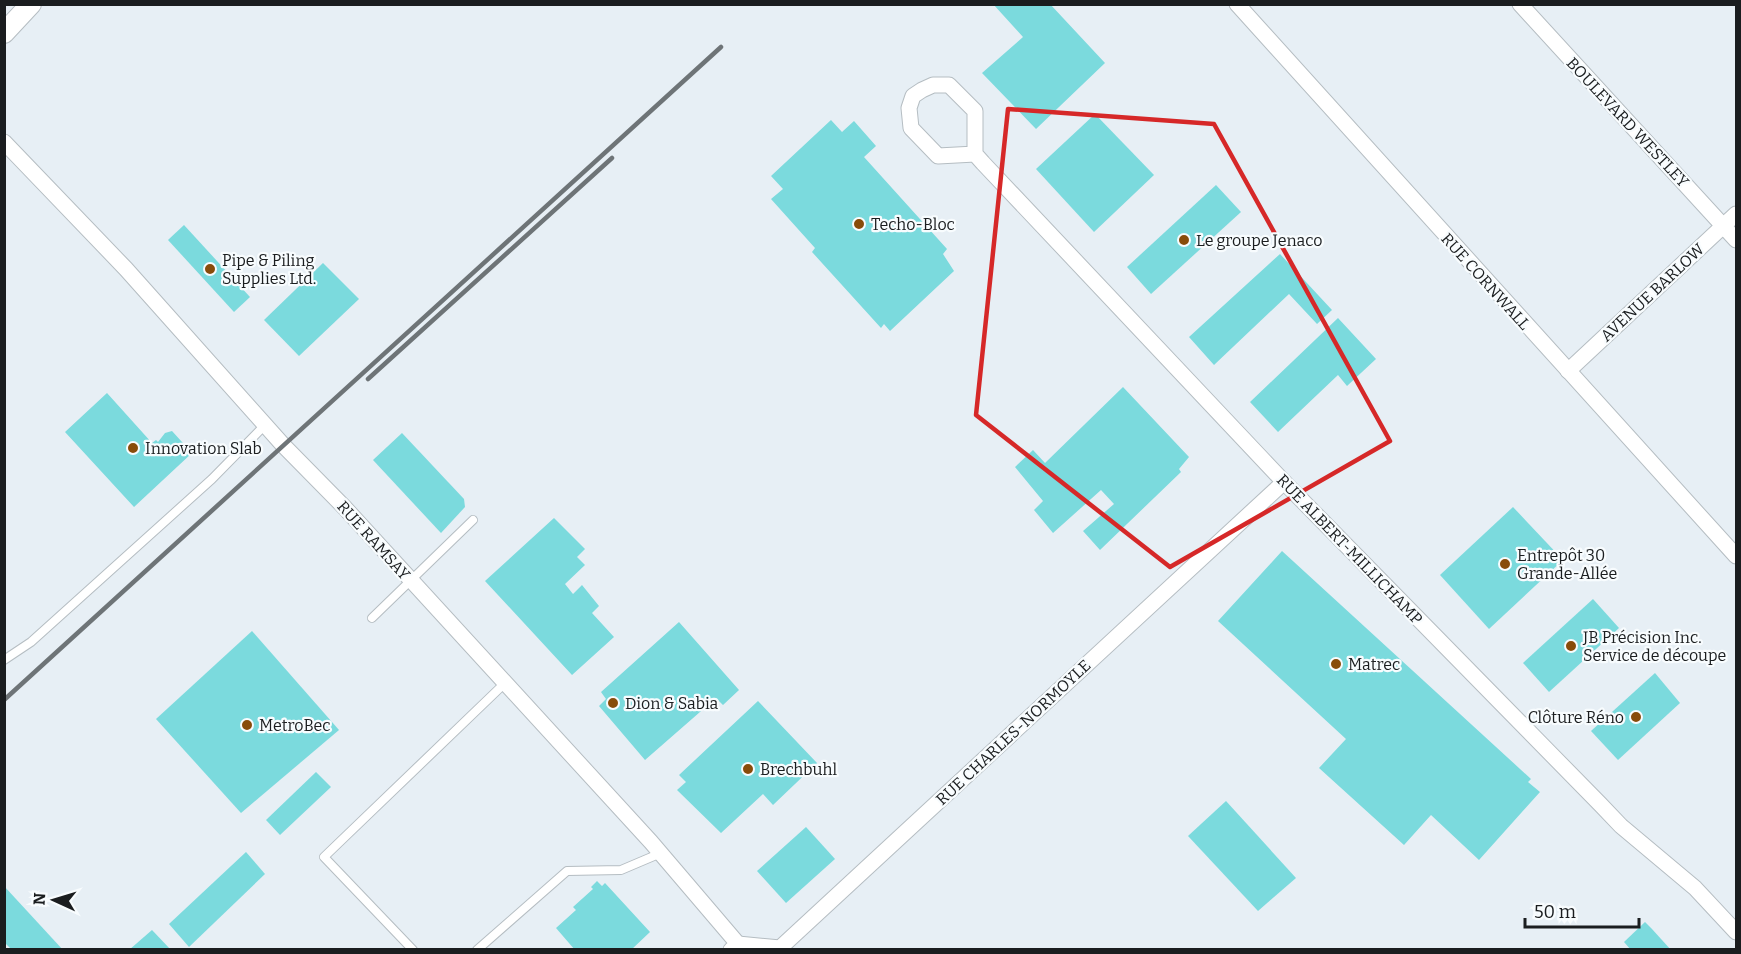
<svg xmlns="http://www.w3.org/2000/svg" width="1741" height="954" font-family="Bitter,serif">
  <style>
    .building { fill: #7bdadd }
    .lines { fill: none; stroke-linecap: round; stroke-linejoin: round }
    .service-casing { stroke: #b5bdc2; stroke-width: 10 }
    .minor-casing { stroke: #b5bdc2; stroke-width: 17 }
    .tertiary-casing { stroke: #b5bdc2; stroke-width: 22 }
    .service { stroke: #fff; stroke-width: 8 }
    .minor { stroke: #fff; stroke-width: 15 }
    .tertiary { stroke: #fff; stroke-width: 20 }
    .rail { stroke: #6e7477; stroke-width: 4.5 }
    .marked { fill: none; stroke: #d62828; stroke-width: 4.5; stroke-linejoin: round }
    .poi-dot { fill: #884c0a; stroke: #f8fcfe; stroke-width: 2 }
    .labels { text-anchor: middle; stroke-width: 4.5; stroke-linejoin: round; paint-order: stroke }
    .street-label { font-size: 16px; fill: #1a1d1f; stroke: #f8fcfe }
    .poi-label { font-size: 16px; fill: #1a1d1f; stroke: #f8fcfe; text-anchor: start }
  </style>
  <rect width="100%" height="100%" fill="#e7eff5"/>
  <!-- building -->
  <g class="building">
    <polygon points="993,4 1050,4 1105,63 1036,129 982,73 1023,37"/>
    <polygon points="1095,114 1154,175 1094,232 1036,169"/>
    <polygon points="831,120 842,132 854,121 876,146 864,157 947,249 943,254 954,271 890,331 884,324 881,328 812,252 815,248 771,199 783,189 771,176"/>
    <polygon points="1216,185 1241,212 1151,294 1127,267"/>
    <polygon points="184,225 250,297 234,312 168,240"/>
    <polygon points="1280,254 1332,310 1317,324 1289,294 1214,365 1189,337"/>
    <polygon points="323,263 359,299 299,356 264,320"/>
    <polygon points="1338,318 1376,359 1347,386 1338,375 1278,432 1250,402"/>
    <polygon points="1123,387 1189,457 1179,469 1181,472 1100,550 1083,531 1114,504 1101,490 1053,533 1034,510 1043,501 1015,467 1033,450 1045,463"/>
    <polygon points="107,393 152,443 156,440 158,442 165,433 172,431 192,453 134,507 65,432"/>
    <polygon points="402,433 464,499 465,507 441,533 373,460"/>
    <polygon points="1513,507 1563,560 1489,629 1440,575"/>
    <polygon points="554,518 585,549 577,557 585,565 565,584 573,594 582,585 599,606 592,613 614,637 572,675 485,581"/>
    <polygon points="1282,551 1531,779 1528,782 1540,792 1479,860 1431,815 1404,845 1319,768 1346,739 1218,621"/>
    <polygon points="1593,599 1619,628 1549,692 1523,663"/>
    <polygon points="679,622 739,690 723,705 716,698 645,760 599,706 606,699 601,692"/>
    <polygon points="252,631 339,730 241,813 156,719"/>
    <polygon points="1655,673 1680,703 1618,760 1591,731"/>
    <polygon points="758,701 817,763 773,805 763,794 721,833 677,790 686,782 679,775"/>
    <polygon points="316,772 331,787 280,835 266,820"/>
    <polygon points="1226,801 1296,878 1258,911 1188,836"/>
    <polygon points="806,827 835,859 786,903 757,871"/>
    <polygon points="246,852 265,874 189,947 169,924"/>
    <polygon points="597,881 602,886 605,883 650,932 631,950 575,950 556,928 576,910 573,907 593,889 591,887"/>
    <polygon points="4,886 63,950 12,950 4,942"/>
    <polygon points="1645,922 1652,929 1671,950 1631,950 1624,942"/>
    <polygon points="152,930 171,950 129,950"/>
  </g>
  <g class="lines">
    <defs>
      <g id="service">
        <polyline points="372,618 473,520"/>
        <polyline points="4,660 31,642 212,479 265,425"/>
        <polyline points="413,950 324,857 505,683"/>
        <polyline points="477,950 567,871 621,870 661,853"/>
      </g>
      <g id="minor">
        <polyline points="1237,4 1736,556"/>
        <polyline points="1520,4 1736,240"/>
        <polyline points="4,142 126,269 283,445 345,508 651,842 738,944"/>
        <polyline points="975,154 938,156 911,128 909,108 913,96 922,90 933,85 949,85 975,111 975,154 983,163 1284,482 1600,804 1621,826 1695,888 1736,932"/>
        <polyline points="1568,371 1736,214"/>
        <polyline points="731,950 738,944 780,948 1284,482"/>
      </g>
      <polyline id="tertiary" points="4,33 31,4"/>
    </defs>
    <!-- service casing -->
    <use href="#service" class="service-casing"/>
    <!-- minor casing -->
    <use href="#minor" class="minor-casing"/>
    <!-- tertiary casing -->
    <use href="#tertiary" class="tertiary-casing"/>
    <!-- service -->
    <use href="#service" class="service"/>
    <!-- minor -->
    <use href="#minor" class="minor"/>
    <!-- tertiary -->
    <use href="#tertiary" class="tertiary"/>
    <!-- rail -->
    <g class="rail">
      <polyline points="368,379 612,158"/>
      <polyline points="4,700 721,47"/>
    </g>
  </g>
  <!-- marked area -->
  <path class="marked" d="M 1008,109 L 1214,124 L 1390,441 L 1170,567 L 976,415 Z"/>
  <!-- markers -->
  <g class="poi-dot">
    <circle cx="859" cy="224" r="6"/>
    <circle cx="1184" cy="240" r="6"/>
    <circle cx="210" cy="269" r="6"/>
    <circle cx="133" cy="448" r="6"/>
    <circle cx="1505" cy="564" r="6"/>
    <circle cx="1571" cy="646" r="6"/>
    <circle cx="1336" cy="664" r="6"/>
    <circle cx="613" cy="703" r="6"/>
    <circle cx="1636" cy="717" r="6"/>
    <circle cx="247" cy="725" r="6"/>
    <circle cx="748" cy="769" r="6"/>
  </g>
  <g class="labels">
    <!-- street labels -->
    <g class="street-label">
      <text transform="translate(1628 122) rotate(47)" y="6">BOULEVARD WESTLEY</text>
      <text transform="translate(1486 281) rotate(48)" y="6">RUE CORNWALL</text>
      <text transform="translate(1652 292) rotate(-43)" y="6">AVENUE BARLOW</text>
      <text transform="translate(374 540) rotate(48)" y="6">RUE RAMSAY</text>
      <text transform="translate(1350 549) rotate(46)" y="6">RUE ALBERT-MILLICHAMP</text>
      <text transform="translate(1013 732) rotate(-43)" y="6">RUE CHARLES-NORMOYLE</text>
    </g>
    <!-- poi labels -->
    <g class="poi-label">
      <text x="871" y="230">Techo-Bloc</text>
      <text x="1196" y="246">Le groupe Jenaco</text>
      <text x="222" y="266">Pipe &amp; Piling<tspan x="222" dy="18">Supplies Ltd.</tspan></text>
      <text x="145" y="454">Innovation Slab</text>
      <text x="1517" y="561">Entrepôt 30<tspan x="1517" dy="18">Grande-Allée</tspan></text>
      <text x="1583" y="643">JB Précision Inc.<tspan x="1583" dy="18">Service de découpe</tspan></text>
      <text x="1348" y="670">Matrec</text>
      <text x="625" y="709">Dion &amp; Sabia</text>
      <text x="1624" y="723" text-anchor="end">Clôture Réno</text>
      <text x="259" y="731">MetroBec</text>
      <text x="760" y="775">Brechbuhl</text>
    </g>
  </g>
  <!-- border -->
  <rect width="1741" height="954" fill="none" stroke="#1a1d1f" stroke-width="12"/>
  <!-- north arrow -->
  <g transform="translate(54 900) rotate(274)" stroke="#f8fcfe" stroke-width="4.5" paint-order="stroke">
  <path d="M0-4.5L10 22L0 15L-10 22Z" fill="#1a1d1f"/>
  <text y="-9" font-size="16" font-weight="bold" text-anchor="middle" fill="#1a1d1f">N</text>
  </g>
  <!-- scale -->
  <path d="M1525 918v9h114v-9" fill="none" stroke="#1a1d1f" stroke-width="3"/>
  <text x="1534" y="918" font-size="18" fill="#1a1d1f" stroke="#f8fcfe" stroke-width="4.5" paint-order="stroke">50 m</text>
</svg>
